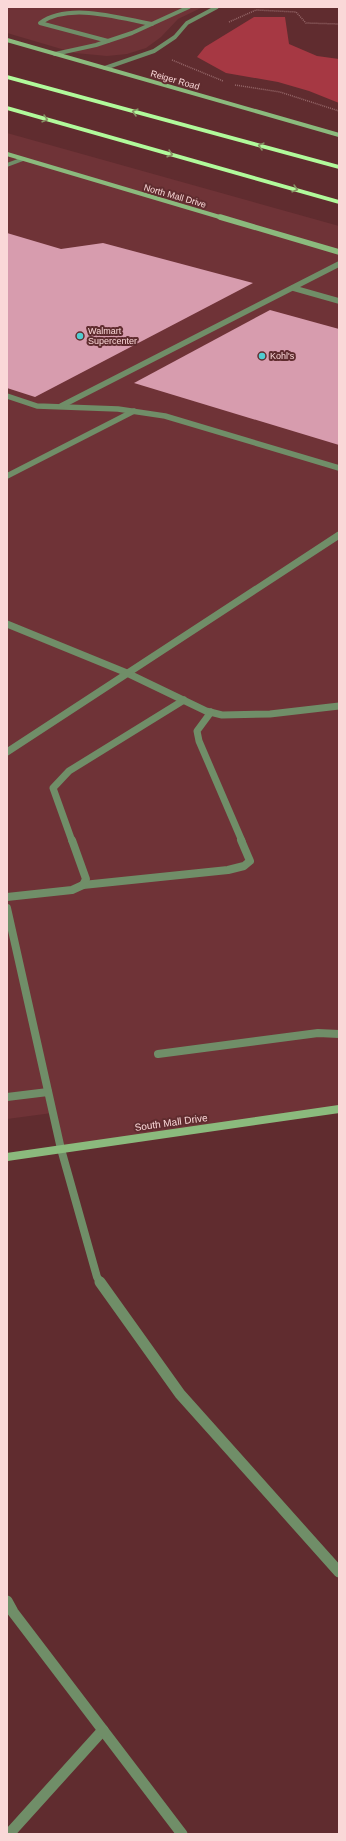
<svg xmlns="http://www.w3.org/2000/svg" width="346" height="1841" font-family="Helvetica,sans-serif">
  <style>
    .built { fill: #6f3337 }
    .water { fill: #a63843 }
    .building { fill: #d79cae }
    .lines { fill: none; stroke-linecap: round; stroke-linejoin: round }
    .path { stroke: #96686a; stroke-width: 1.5; stroke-dasharray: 1 1; stroke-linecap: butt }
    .lane-far4 { stroke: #708e68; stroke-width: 4 }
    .lane-far3 { stroke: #708e68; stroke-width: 5.5 }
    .lane-far2 { stroke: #708e68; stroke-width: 7 }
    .lane-far1 { stroke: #708e68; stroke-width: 8 }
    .lane { stroke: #708e68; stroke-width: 11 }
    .street-far2 { stroke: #708e68; stroke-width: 4 }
    .street-far1 { stroke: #708e68; stroke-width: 8 }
    .street { stroke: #708e68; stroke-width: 11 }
    .secondary-far2 { stroke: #8bba7d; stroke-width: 4 }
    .secondary-far1 { stroke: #8bba7d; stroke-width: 5.5 }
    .secondary { stroke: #8bba7d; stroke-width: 8 }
    .highway { fill: #b1fa9b; fill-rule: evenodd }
    .oneway { stroke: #889365 }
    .poi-dot { fill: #51ccd1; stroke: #602c2f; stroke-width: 1.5 }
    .labels { text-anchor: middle; stroke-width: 4; stroke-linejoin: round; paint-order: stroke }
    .far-street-label { font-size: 9px; fill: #fad8d8; stroke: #602c2f }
    .far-poi-label { font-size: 9px; fill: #fad8d8; stroke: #602c2f; text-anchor: start }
    .street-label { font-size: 10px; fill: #fad8d8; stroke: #602c2f }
  </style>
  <rect width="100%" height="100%" fill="#602c2f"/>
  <!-- built -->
  <g class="built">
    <polygon points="7,7 203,7 178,19 161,37 146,48 127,54 107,56 75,53 7,33"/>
    <polygon points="7,133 339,226 339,1109 61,1149 52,1113 7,1119"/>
  </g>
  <!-- water -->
  <polygon class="water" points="254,17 285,17 289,44 317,56 339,59 339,103 309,91 278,82 226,73 197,57 205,47"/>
  <!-- building -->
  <g class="building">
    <polygon points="7,233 61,249 103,243 253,283 35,397 7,388"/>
    <polygon points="270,310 339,329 339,445 134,383"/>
  </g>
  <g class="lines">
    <!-- path -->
    <g class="path">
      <polyline points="229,22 256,10 296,12 306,23 339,24"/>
      <polyline points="172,60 223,81"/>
      <polyline points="235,85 280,92 339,111"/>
    </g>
    <!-- lane-far4 -->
    <g class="lane-far4">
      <path d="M 108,41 L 40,23 C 69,2 119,18 152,24"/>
      <polyline points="55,54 96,45 132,33 189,7"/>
      <polyline points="7,165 23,159"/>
    </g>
    <!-- lane-far3 -->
    <g class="lane-far3">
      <polyline points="293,288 339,301"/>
      <polyline points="7,396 37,406 118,409 165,416 339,468"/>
      <polyline points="61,406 339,264"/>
      <polyline points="7,476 134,411"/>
    </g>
    <!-- lane-far2 -->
    <g class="lane-far2">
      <polyline points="7,624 127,673 206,711 222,715 270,714 339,706"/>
      <polyline points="211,712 197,731 199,741 242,841"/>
      <polyline points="7,752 339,535"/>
      <polyline points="72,841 53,788 69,771 184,700"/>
    </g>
    <!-- lane-far1 -->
    <g class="lane-far1">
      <polyline points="83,885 228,870 244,866 250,861 241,840"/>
      <polyline points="7,897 72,890 83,885 86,879 72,840"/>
      <polyline points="158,1054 318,1033 339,1034"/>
      <polyline points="7,1097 48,1092"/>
    </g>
    <!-- lane -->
    <polyline class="lane" points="9,1834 103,1730"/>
    <!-- street-far2 -->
    <polyline class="street-far2" points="105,68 154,51 175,37 187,23 217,7"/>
    <!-- street-far1 -->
    <polyline class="street-far1" points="7,908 61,1149 97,1277 101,1283"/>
    <!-- street -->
    <g class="street">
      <polyline points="100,1282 180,1394 339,1572"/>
      <polyline points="7,1601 13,1612 182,1834"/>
    </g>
    <!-- secondary-far2 -->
    <g class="secondary-far2">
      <polyline points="7,40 339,135"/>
      <polyline points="7,154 223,218"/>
    </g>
    <!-- secondary-far1 -->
    <polyline class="secondary-far1" points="220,217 339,252"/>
    <!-- secondary -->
    <polyline class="secondary" points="7,1157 339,1109"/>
    <!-- highway -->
    <g class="highway">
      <polygon points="7,75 339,165 339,169 7,79"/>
      <polygon points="7,106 339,200 339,204 7,110"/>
    </g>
  </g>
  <!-- one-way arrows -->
  <defs><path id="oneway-chevron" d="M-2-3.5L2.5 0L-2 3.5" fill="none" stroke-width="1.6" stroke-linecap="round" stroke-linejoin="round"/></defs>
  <g class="oneway">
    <use href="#oneway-chevron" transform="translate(135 112) rotate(-165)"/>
    <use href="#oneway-chevron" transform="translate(45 119) rotate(16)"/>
    <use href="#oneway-chevron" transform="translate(261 146) rotate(-165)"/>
    <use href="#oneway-chevron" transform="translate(170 154) rotate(16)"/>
    <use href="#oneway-chevron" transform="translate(295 189) rotate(16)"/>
  </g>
  <!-- markers -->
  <g class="poi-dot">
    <circle cx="80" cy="336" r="4"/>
    <circle cx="262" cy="356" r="4"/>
  </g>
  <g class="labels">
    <!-- far-street labels -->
    <g class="far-street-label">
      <text transform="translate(175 80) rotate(16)" y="3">Reiger Road</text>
      <text transform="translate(175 196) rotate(16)" y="3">North Mall Drive</text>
    </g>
    <!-- far-poi labels -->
    <g class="far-poi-label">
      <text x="88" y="334">Walmart<tspan x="88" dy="10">Supercenter</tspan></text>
      <text x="270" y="359">Kohl's</text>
    </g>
    <!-- street labels -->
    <g class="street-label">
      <text transform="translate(171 1122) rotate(-8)" y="4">South Mall Drive</text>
    </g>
  </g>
  <!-- border -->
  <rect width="346" height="1841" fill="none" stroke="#fad8d8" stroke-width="16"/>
</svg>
